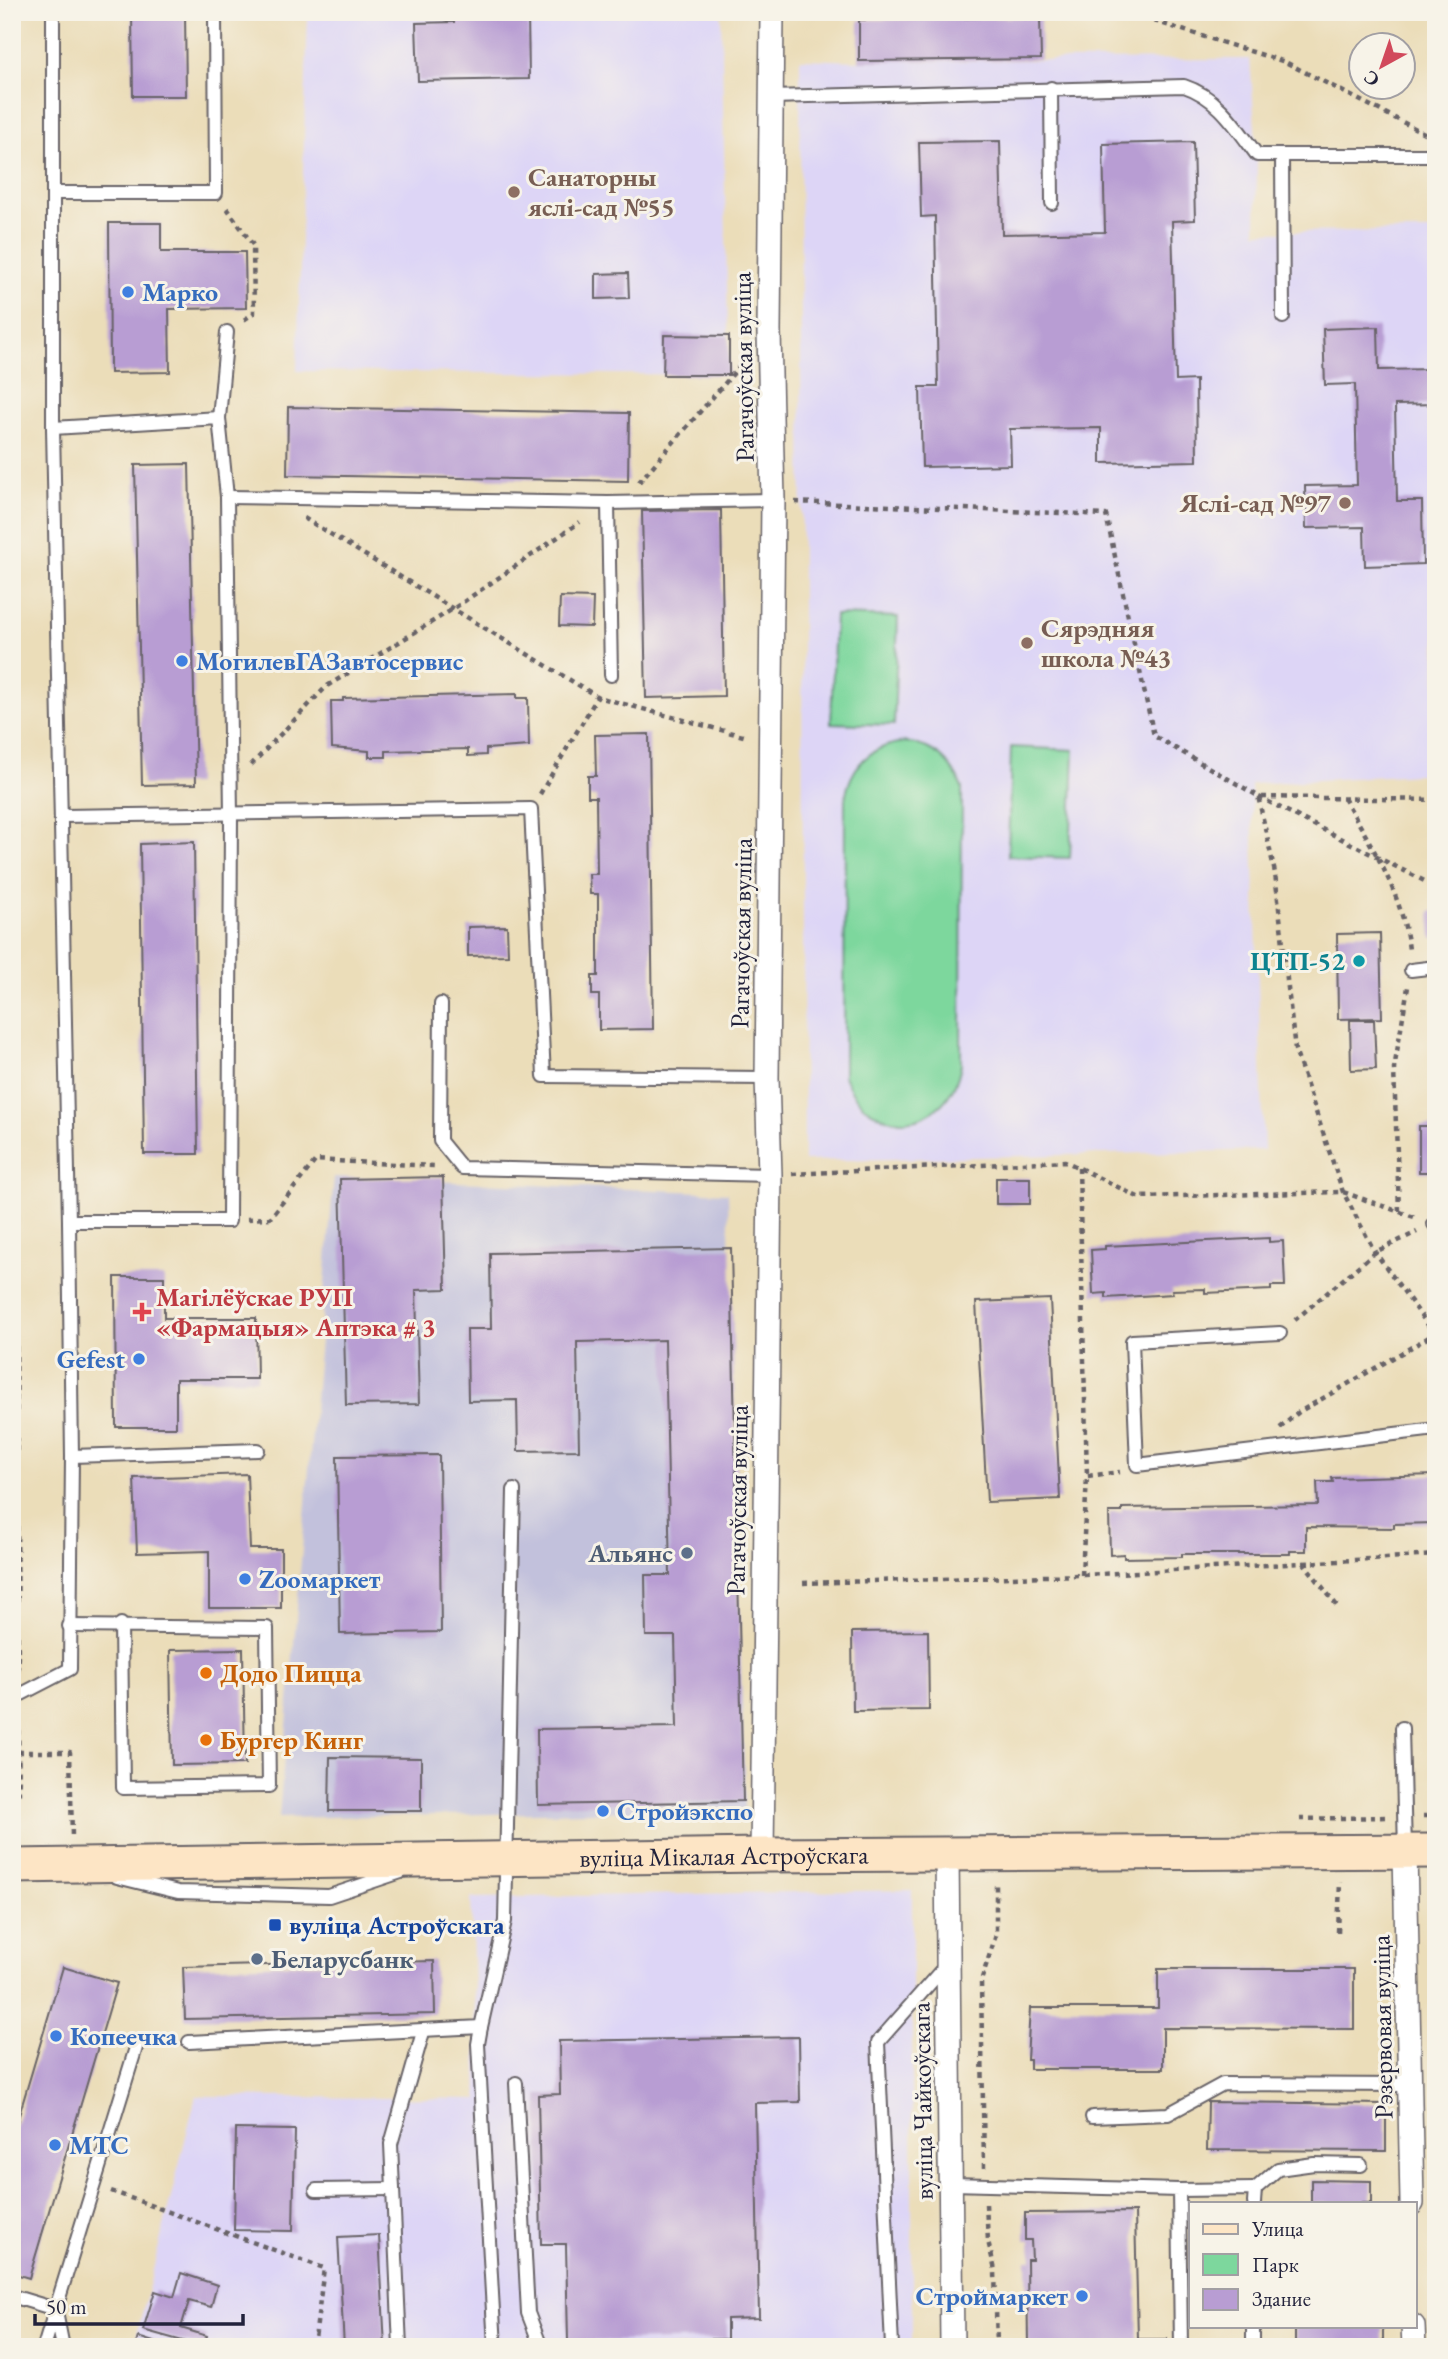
<svg xmlns="http://www.w3.org/2000/svg" width="1448" height="2359" font-family="'EB Garamond',serif">
  <style>
    .built { fill: #ddd5f6 }
    .industrial { fill: #c2c1dc }
    .green { fill: #7dd79d; stroke: #507c6c; stroke-width: 2 }
    .building { fill: #b89dd3 }
    .lines { fill: none; stroke-linecap: round; stroke-linejoin: round }
    .lane-casing { stroke: #686367; stroke-width: 16 }
    .street-casing { stroke: #686367; stroke-width: 26 }
    .secondary-casing { stroke: #686367; stroke-width: 37 }
    .path { stroke: #686367; stroke-width: 4.5; stroke-dasharray: 5 5; stroke-linecap: butt }
    .lane { stroke: #fff; stroke-width: 12 }
    .street { stroke: #fff; stroke-width: 23 }
    .secondary { stroke: #fde5c5; stroke-width: 33 }
    .education-dot { fill: #8d6e63; stroke: #f7f3e8; stroke-width: 2.5 }
    .shop-dot { fill: #3f7fe0; stroke: #f7f3e8; stroke-width: 2.5 }
    .culture-dot { fill: #0f9aa8; stroke: #f7f3e8; stroke-width: 2.5 }
    .health-dot { fill: #e0444e; stroke: #f7f3e8; stroke-width: 2.5 }
    .service-dot { fill: #5c6f8a; stroke: #f7f3e8; stroke-width: 2.5 }
    .food-dot { fill: #e8710a; stroke: #f7f3e8; stroke-width: 2.5 }
    .transit-dot { fill: #1a4fb4; stroke: #f7f3e8; stroke-width: 2.5 }
    .labels { text-anchor: middle; stroke-width: 6; stroke-linejoin: round; paint-order: stroke }
    .education-label { font-size: 26px; font-weight: bold; fill: #785e54; stroke: #f7f3e8; text-anchor: start }
    .shop-label { font-size: 26px; font-weight: bold; fill: #366cbe; stroke: #f7f3e8; text-anchor: start }
    .street-label { font-size: 26px; fill: #22223b; stroke: #f7f3e8 }
    .culture-label { font-size: 26px; font-weight: bold; fill: #0d838f; stroke: #f7f3e8; text-anchor: end }
    .health-label { font-size: 26px; font-weight: bold; fill: #be3a42; stroke: #f7f3e8; text-anchor: start }
    .service-label { font-size: 26px; font-weight: bold; fill: #4e5e75; stroke: #f7f3e8; text-anchor: end }
    .food-label { font-size: 26px; font-weight: bold; fill: #c56008; stroke: #f7f3e8; text-anchor: start }
    .transit-label { font-size: 26px; font-weight: bold; fill: #164399; stroke: #f7f3e8; text-anchor: start }
  </style>
  <rect width="100%" height="100%" fill="#f7f3e8"/>
  <filter id="ink" filterUnits="userSpaceOnUse"><feTurbulence type="fractalNoise" baseFrequency=".0143" numOctaves="2"/><feDisplacementMap in="SourceGraphic" scale="14" xChannelSelector="R" yChannelSelector="G"/><feConvolveMatrix kernelMatrix="1 2 1 2 8 2 1 2 1" color-interpolation-filters="sRGB"/></filter>
  <filter id="wash" filterUnits="userSpaceOnUse"><feTurbulence type="fractalNoise" baseFrequency=".00686" numOctaves="4" result="noise"/><feDisplacementMap in="SourceGraphic" scale="28" xChannelSelector="R" yChannelSelector="G"/><feGaussianBlur stdDeviation="1.57" result="paint"/><feColorMatrix in="noise" values="0 0 0 0 0 0 0 0 0 0 0 0 0 0 0 0 0 1.4 0 .05"/><feComposite in="paint" operator="in"/></filter>
  <g filter="url(#wash)">
    <rect width="100%" height="100%" fill="#ebddb9"/>
    <!-- built -->
    <g class="built">
      <polygon points="308,12 721,12 729,375 297,371"/>
      <polygon points="800,59 860,61 1250,59 1257,155 1256,232 1436,231 1436,773 1251,784 1264,1150 804,1161"/>
      <polygon points="912,1890 912,2347 134,2347 196,2096 478,2099 471,1898"/>
    </g>
    <!-- industrial -->
    <polygon class="industrial" points="334,1177 728,1193 745,1809 279,1818"/>
    <!-- green -->
    <g class="green">
      <polygon points="835,615 898,617 894,725 831,723"/>
      <path d="M 906,742 C 935,747 951,760 962,788 L 961,1064 C 949,1134 869,1141 844,1076 L 845,799 C 851,764 872,745 906,742 Z"/>
      <polygon points="1011,747 1074,750 1070,858 1008,856"/>
    </g>
    <g id="blocks">
      <!-- building -->
      <g class="building">
        <polygon points="132,12 185,12 186,96 133,96"/>
        <polygon points="454,12 528,14 529,79 418,81 416,23 454,22"/>
        <polygon points="1040,17 1041,59 859,61 859,20"/>
        <polygon points="1000,141 1002,234 1105,232 1103,144 1193,142 1195,220 1172,221 1176,381 1196,380 1197,461 1101,463 1101,428 1010,429 1011,465 922,467 920,387 938,387 935,216 921,217 919,142"/>
        <polygon points="109,223 161,223 161,252 245,252 246,308 169,309 170,372 110,373"/>
        <polygon points="628,273 629,298 596,299 596,274"/>
        <polygon points="1378,327 1379,370 1436,369 1436,404 1395,405 1397,501 1422,501 1423,564 1365,566 1364,527 1306,528 1305,486 1357,485 1355,384 1325,385 1323,329"/>
        <polygon points="664,335 729,336 729,375 663,375"/>
        <polygon points="288,407 629,413 628,481 287,475"/>
        <polygon points="189,464 196,784 142,785 135,465"/>
        <polygon points="721,510 724,696 646,698 642,511"/>
        <polygon points="560,597 593,598 592,627 559,626"/>
        <polygon points="517,694 517,698 528,698 529,746 486,749 486,755 468,756 468,749 386,751 386,757 369,757 369,751 332,748 331,701 343,701 343,698"/>
        <polygon points="649,734 653,1029 599,1030 599,995 592,995 592,976 598,976 598,894 590,894 589,874 597,874 596,797 588,797 588,776 596,776 595,735"/>
        <polygon points="194,842 198,1154 144,1154 140,844"/>
        <polygon points="1430,911 1436,911 1436,938 1432,938"/>
        <polygon points="507,926 508,955 468,956 468,927"/>
        <polygon points="1380,933 1382,1018 1338,1019 1337,934"/>
        <polygon points="1350,1020 1374,1020 1376,1069 1351,1070"/>
        <rect x="1419" y="1126" width="17" height="46"/>
        <polygon points="443,1177 446,1289 416,1290 419,1404 346,1405 340,1179"/>
        <rect x="996" y="1178" width="34" height="26"/>
        <polygon points="1269,1238 1269,1242 1283,1241 1285,1286 1271,1286 1271,1290 1205,1293 1205,1289 1172,1290 1173,1294 1106,1298 1106,1293 1093,1294 1091,1250 1105,1249 1105,1246"/>
        <polygon points="731,1248 743,1801 538,1805 537,1729 677,1727 675,1636 646,1636 645,1575 670,1575 665,1340 577,1342 579,1450 518,1451 517,1400 468,1401 467,1329 491,1329 490,1253"/>
        <polygon points="115,1277 164,1277 164,1318 256,1318 257,1379 176,1379 176,1427 116,1427"/>
        <polygon points="1050,1299 1060,1499 987,1502 976,1302"/>
        <polygon points="439,1455 441,1632 340,1634 337,1456"/>
        <polygon points="247,1474 250,1549 281,1549 281,1608 209,1608 209,1551 137,1553 134,1478"/>
        <polygon points="1436,1475 1436,1523 1394,1524 1394,1528 1306,1527 1306,1551 1290,1551 1290,1554 1182,1554 1182,1557 1124,1558 1124,1554 1110,1555 1109,1512 1122,1512 1122,1508 1318,1505 1317,1482 1333,1482 1332,1478"/>
        <polygon points="928,1631 929,1710 853,1711 852,1632"/>
        <polygon points="243,1649 245,1764 172,1765 170,1650"/>
        <polygon points="330,1757 421,1758 421,1811 329,1811"/>
        <polygon points="434,1961 435,2014 185,2019 183,1967"/>
        <polygon points="63,1967 117,1983 29,2278 12,2273 12,2139"/>
        <polygon points="1158,1969 1354,1969 1354,2029 1163,2028 1163,2069 1030,2069 1030,2060 1027,2060 1030,2008 1158,2008"/>
        <polygon points="799,2037 800,2102 755,2103 759,2318 727,2319 727,2339 568,2342 566,2244 541,2244 538,2095 560,2094 559,2041"/>
        <polygon points="1208,2102 1386,2104 1386,2151 1207,2150"/>
        <polygon points="236,2129 295,2130 293,2231 234,2230"/>
        <polygon points="1311,2180 1371,2181 1371,2203 1311,2203"/>
        <polygon points="1135,2212 1138,2339 1167,2339 1167,2347 1028,2347 1027,2260 1032,2260 1031,2240 1025,2240 1025,2213"/>
        <polygon points="379,2235 385,2347 344,2347 338,2237"/>
        <polygon points="181,2273 217,2285 211,2307 189,2301 181,2328 207,2336 204,2347 143,2330 155,2291 174,2297"/>
        <rect x="1295" y="2326" width="88" height="21"/>
        <polygon points="138,2337 166,2346 166,2347 135,2347"/>
      </g>
    </g>
  </g>
  <g filter="url(#ink)">
    <use href="#blocks" fill-opacity="0" stroke="#686367" stroke-width="2"/>
    <g class="lines">
      <defs>
        <g id="lane">
          <polyline points="1051,88 1052,203"/>
          <path d="M 771,97 L 1184,86 C 1218,97 1236,127 1257,155 L 1436,155"/>
          <polyline points="1282,155 1283,317"/>
          <polyline points="53,193 216,193 215,12"/>
          <polyline points="219,418 227,332"/>
          <polyline points="53,428 219,418 227,497 231,816 229,1221 69,1221"/>
          <polyline points="227,497 608,503 773,500"/>
          <polyline points="608,503 611,675"/>
          <polyline points="63,816 531,809 544,1076 767,1078"/>
          <polyline points="1411,970 1436,967"/>
          <polyline points="441,1004 440,1141 462,1168 770,1175"/>
          <polyline points="1434,1224 1436,1224"/>
          <polyline points="1280,1333 1132,1341 1137,1465 1436,1429"/>
          <polyline points="72,1456 258,1450"/>
          <polyline points="69,1626 267,1628 269,1786 123,1788 121,1624"/>
          <polyline points="12,1699 70,1669 72,1456 69,1221 53,428 53,12"/>
          <polyline points="1402,1728 1405,1851"/>
          <polyline points="117,1877 178,1892 329,1896 401,1872"/>
          <polyline points="481,2027 478,2044 495,2347"/>
          <polyline points="189,2042 481,2027 505,1921 514,1490"/>
          <polyline points="516,2083 528,2313 541,2347"/>
          <polyline points="1092,2117 1168,2114 1223,2084 1410,2085"/>
          <polyline points="952,2184 1179,2190 1181,2347"/>
          <polyline points="1255,2189 1278,2169 1314,2164 1361,2165"/>
          <polyline points="316,2190 393,2189"/>
          <polyline points="1179,2190 1255,2189 1254,2203"/>
          <polyline points="12,2296 55,2309"/>
          <polyline points="56,2312 63,2347"/>
          <polyline points="44,2347 138,2041"/>
          <polyline points="400,2347 391,2144 423,2032"/>
          <polyline points="892,2347 878,2042 947,1964"/>
          <polyline points="1253,2347 1253,2326"/>
        </g>
        <g id="street">
          <polyline points="1405,1851 1412,2203"/>
          <polyline points="947,1854 952,2347"/>
          <polyline points="762,1855 770,1175 767,1078 773,500 769,332 772,12"/>
          <polyline points="1413,2326 1414,2347"/>
        </g>
        <g id="secondary">
          <path id="s1" d="M 12,1866 L 762,1855 L 1436,1851"/>
        </g>
      </defs>
      <!-- lane casing -->
      <use href="#lane" class="lane-casing"/>
      <!-- street casing -->
      <use href="#street" class="street-casing"/>
      <!-- secondary casing -->
      <use href="#secondary" class="secondary-casing"/>
      <!-- path -->
      <g class="path">
        <polyline points="1125,12 1285,62 1426,134"/>
        <polyline points="227,208 253,245 254,313 242,321"/>
        <polyline points="639,482 746,359"/>
        <polyline points="795,502 1106,515 1154,736 1258,796 1275,873 1295,1050 1343,1192 1375,1252 1436,1336"/>
        <polyline points="304,518 598,697 747,737"/>
        <polyline points="12,606 18,1676"/>
        <polyline points="251,765 327,686 453,609 580,522"/>
        <polyline points="540,794 598,696"/>
        <polyline points="1259,797 1436,887"/>
        <polyline points="1262,797 1436,800"/>
        <path d="M 1344,798 C 1372,846 1403,895 1409,950"/>
        <polyline points="1079,1168 1087,1476"/>
        <polyline points="792,1174 1065,1161 1138,1197 1343,1192 1417,1218"/>
        <polyline points="1399,1211 1394,1069 1408,987"/>
        <polyline points="247,1219 270,1218 316,1160 434,1166"/>
        <polyline points="1295,1320 1375,1252 1417,1232"/>
        <polyline points="1280,1428 1299,1412 1436,1333"/>
        <polyline points="1304,1563 1436,1555"/>
        <polyline points="1082,1575 1087,1476 1120,1472"/>
        <polyline points="803,1583 1082,1575 1304,1563 1338,1607"/>
        <polyline points="18,1752 70,1752 72,1837"/>
        <polyline points="12,1800 19,1797 18,1717"/>
        <polyline points="1423,1816 1436,1816"/>
        <polyline points="1300,1819 1386,1817"/>
        <polyline points="1338,1932 1340,1882"/>
        <polyline points="984,2168 981,1981 996,1935 996,1881"/>
        <polyline points="111,2191 324,2268 314,2347"/>
        <polyline points="986,2204 988,2241 995,2270 997,2347"/>
      </g>
      <!-- lane -->
      <use href="#lane" class="lane"/>
      <!-- street -->
      <use href="#street" class="street"/>
      <!-- secondary -->
      <use href="#secondary" class="secondary"/>
    </g>
  </g>
  <!-- markers -->
  <g class="education-dot">
    <circle cx="514" cy="192" r="7"/>
    <circle cx="1345" cy="503" r="7"/>
    <circle cx="1027" cy="643" r="7"/>
  </g>
  <g class="shop-dot">
    <circle cx="128" cy="292" r="7"/>
    <circle cx="182" cy="661" r="7"/>
    <circle cx="139" cy="1359" r="7"/>
    <circle cx="245" cy="1579" r="7"/>
    <circle cx="603" cy="1811" r="7"/>
    <circle cx="56" cy="2036" r="7"/>
    <circle cx="55" cy="2145" r="7"/>
    <circle cx="1082" cy="2296" r="7"/>
  </g>
  <circle class="culture-dot" cx="1359" cy="961" r="7"/>
  <path class="health-dot" d="M138.5 1301.5h7v7h7v7h-7v7h-7v-7h-7v-7h7z"/>
  <g class="service-dot">
    <circle cx="687" cy="1553" r="7"/>
    <circle cx="257" cy="1959" r="7"/>
  </g>
  <g class="food-dot">
    <circle cx="206" cy="1673" r="7"/>
    <circle cx="206" cy="1740" r="7"/>
  </g>
  <rect class="transit-dot" x="268" y="1918" width="14" height="14" rx="3.5"/>
  <g class="labels">
    <!-- education labels -->
    <g class="education-label">
      <text x="528" y="186">Санаторны<tspan x="528" dy="30">яслі-сад №55</tspan></text>
      <text x="1331" y="512" text-anchor="end">Яслі-сад №97</text>
      <text x="1041" y="637">Сярэдняя<tspan x="1041" dy="30">школа №43</tspan></text>
    </g>
    <!-- shop labels -->
    <g class="shop-label">
      <text x="142" y="301">Марко</text>
      <text x="196" y="670">МогилевГАЗавтосервис</text>
      <text x="125" y="1368" text-anchor="end">Gefest</text>
      <text x="259" y="1588">Zooмаркет</text>
      <text x="617" y="1820">Стройэкспо</text>
      <text x="70" y="2045">Копеечка</text>
      <text x="69" y="2154">МТС</text>
      <text x="1068" y="2305" text-anchor="end">Строймаркет</text>
    </g>
    <!-- street labels -->
    <g class="street-label">
      <text transform="translate(743 367) rotate(-91)" y="9">Рагачоўская вуліца</text>
      <text transform="translate(741 933) rotate(-89)" y="9">Рагачоўская вуліца</text>
      <text transform="translate(737 1500) rotate(-89)" y="9">Рагачоўская вуліца</text>
      <text dy="9" stroke="none"><textPath href="#s1" startOffset="712">вуліца Мікалая Астроўскага</textPath></text>
      <text transform="translate(1382 2027) rotate(-91)" y="9">Рэзервовая вуліца</text>
      <text transform="translate(922 2101) rotate(-91)" y="9">вуліца Чайкоўскага</text>
    </g>
    <!-- culture labels -->
    <g class="culture-label">
      <text x="1345" y="970">ЦТП-52</text>
    </g>
    <!-- health labels -->
    <g class="health-label">
      <text x="156" y="1306">Магілёўскае РУП<tspan x="156" dy="30">«Фармацыя» Аптэка # 3</tspan></text>
    </g>
    <!-- service labels -->
    <g class="service-label">
      <text x="673" y="1562">Альянс</text>
      <text x="271" y="1968" text-anchor="start">Беларусбанк</text>
    </g>
    <!-- food labels -->
    <g class="food-label">
      <text x="220" y="1682">Додо Пицца</text>
      <text x="220" y="1749">Бургер Кинг</text>
    </g>
    <!-- transit labels -->
    <g class="transit-label">
      <text x="289" y="1934">вуліца Астроўскага</text>
    </g>
  </g>
  <!-- margin -->
  <rect width="1448" height="2359" fill="none" stroke="#f7f3e8" stroke-width="42"/>
  <!-- legend -->
  <rect x="1189" y="2202" width="228" height="126" fill="#f7f3e8" stroke="#a29fa3" stroke-width="2"/>
  <rect x="1203" y="2224" width="35" height="10" fill="#fde5c5" stroke="#a29fa3" stroke-width="2"/>
  <text x="1252" y="2236" font-size="21" fill="#22223b">Улица</text>
  <rect x="1203" y="2254" width="35" height="21" fill="#7dd79d" stroke="#a29fa3" stroke-width="2"/>
  <text x="1252" y="2272" font-size="21" fill="#22223b">Парк</text>
  <rect x="1203" y="2289" width="35" height="21" fill="#b89dd3" stroke="#a29fa3" stroke-width="2"/>
  <text x="1252" y="2306" font-size="21" fill="#22223b">Здание</text>
  <!-- north arrow -->
  <g transform="translate(1382 66) rotate(220)"><circle r="33" fill="#f7f3e8" stroke="#a29fa3" stroke-width="2"/>
  <path d="M0-5L12 26L0 18L-12 26Z" fill="#d1495b"/>
  <text y="-10" font-size="19" font-weight="bold" text-anchor="middle" fill="#22223b">С</text>
  </g>
  <!-- scale -->
  <path d="M35 2314v10h208v-10" fill="none" stroke="#22223b" stroke-width="3.5"/>
  <text x="46" y="2314" font-size="21" fill="#22223b" stroke="#f7f3e8" stroke-width="5" paint-order="stroke">50 m</text>
</svg>
